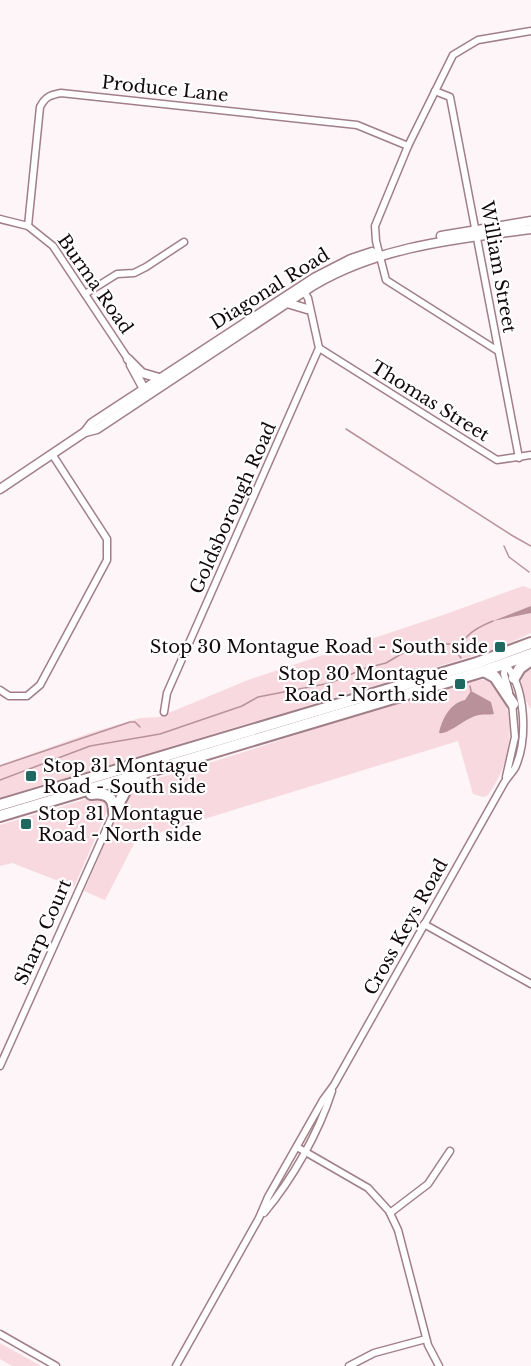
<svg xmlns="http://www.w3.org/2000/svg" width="531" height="1366" font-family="'Libre Baskerville',serif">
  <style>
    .green { fill: #f8d9e0 }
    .water { fill: #b8919b }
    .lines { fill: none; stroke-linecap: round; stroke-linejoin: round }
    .stream { stroke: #b8919b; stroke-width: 1.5 }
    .minor-casing { stroke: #a17f88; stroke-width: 9 }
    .tertiary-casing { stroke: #a17f88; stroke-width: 11 }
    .primary-casing { stroke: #a17f88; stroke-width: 14 }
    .minor { stroke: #fff; stroke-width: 6 }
    .tertiary { stroke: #fff; stroke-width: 8 }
    .primary { stroke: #fff; stroke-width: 10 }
    .poi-dot { fill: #1e6860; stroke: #fff; stroke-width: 2 }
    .labels { text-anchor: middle; stroke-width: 4.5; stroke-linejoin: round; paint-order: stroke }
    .street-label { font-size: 18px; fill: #14090c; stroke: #fff }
    .poi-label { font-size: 18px; fill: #14090c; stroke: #fff; text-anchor: end }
  </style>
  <rect width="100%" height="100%" fill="#fdf5f7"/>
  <!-- green -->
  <g class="green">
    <polygon points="523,586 531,589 531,633 499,648 0,798 0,765 90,733 140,718 159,717 248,680 443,615"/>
    <path d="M 531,666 L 531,709 C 525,701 518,683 523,673 C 524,672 530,667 531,666 Z"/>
    <path d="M 490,679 C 495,686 503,694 505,702 C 516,734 507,770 487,796 L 483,797 L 473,794 L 458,741 L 136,840 L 105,900 L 84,891 L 128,790 L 136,784 C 217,763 296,734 376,709 C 412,698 451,682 490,679 Z"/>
    <polygon points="97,797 103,798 109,804 108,809 74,887 12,863 0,866 0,825 83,800"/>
    <polygon points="0,1343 41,1366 12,1366 0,1359"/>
  </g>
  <!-- water -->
  <g class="water">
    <polygon points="531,606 531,613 493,621"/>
    <path d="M 471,691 L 491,702 L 494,714 C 489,715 485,714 479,715 C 466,717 449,735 439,733 C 442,719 450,703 465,700 Z"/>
  </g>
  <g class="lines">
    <!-- stream -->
    <g class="stream">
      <polyline points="346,429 513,536 531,546"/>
      <polyline points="504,546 509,557 529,572"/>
      <path d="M 461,658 L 457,652 C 465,634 476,628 493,621"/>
      <polyline points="470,686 471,691"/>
      <polyline points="0,766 130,722 135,722 140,727"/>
      <polyline points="0,780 90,746 160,734 242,706 258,697 330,683 366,668 386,663 413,647 433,644 460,644"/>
    </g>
    <defs>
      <g id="minor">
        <polyline points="435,91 450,97 519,458"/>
        <polyline points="0,219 28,226 53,246 128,359"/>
        <path d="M 28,226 L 40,107 C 45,97 50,95 61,93 L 357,125 L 408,146"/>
        <polyline points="85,294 117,274 134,273 146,267 184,242"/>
        <polyline points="319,348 497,460 531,455"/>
        <polyline points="498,351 386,280 376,241 375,226 408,146 453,55 478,40 531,31"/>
        <polyline points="505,664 504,674 509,692"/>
        <polyline points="0,690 9,696 27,696 40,685 107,560 107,539 52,454"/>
        <polyline points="164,712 167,693 319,348 308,298 302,289"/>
        <polyline points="506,777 515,737 512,702"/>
        <polyline points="424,924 531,984"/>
        <polyline points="0,1066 114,812"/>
        <polyline points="297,1147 368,1188 389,1211 398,1230 428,1345 439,1366"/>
        <path d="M 264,1213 C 293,1178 318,1134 332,1091"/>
        <polyline points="390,1213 428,1184 450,1151"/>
        <polyline points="0,1334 56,1366"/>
        <path d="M 176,1366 L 259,1218 L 268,1197 L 323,1100 L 334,1085 L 504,783 C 507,778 512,773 515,768 C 528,740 526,687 505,664"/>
        <polyline points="349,1366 374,1353 426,1339"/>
      </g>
      <g id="tertiary">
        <polyline points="441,236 531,221"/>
        <polyline points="287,303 307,309"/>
        <polyline points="128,359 142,373 159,378"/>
        <polyline points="131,365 144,389"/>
        <polyline points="85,432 92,423 314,278 351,259 372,252"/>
        <path d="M 0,489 L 85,432 L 97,429 L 314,285 C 380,246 456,239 531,229"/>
      </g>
      <g id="primary">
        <polyline points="484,671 495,677 513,704"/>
        <polyline points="514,678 520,668 531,660"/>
        <path d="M 91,794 C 105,792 114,796 114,812"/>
        <polyline points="0,805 477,663 531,643"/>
        <polyline points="114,812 128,786 142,780"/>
        <polyline points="0,816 484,671 531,654"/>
      </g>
    </defs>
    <!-- minor casing -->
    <use href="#minor" class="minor-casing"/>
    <!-- tertiary casing -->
    <use href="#tertiary" class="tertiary-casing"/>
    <!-- primary casing -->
    <use href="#primary" class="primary-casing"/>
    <!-- minor -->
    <use href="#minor" class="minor"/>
    <!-- tertiary -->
    <use href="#tertiary" class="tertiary"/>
    <!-- primary -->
    <use href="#primary" class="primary"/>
  </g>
  <!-- markers -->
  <g class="poi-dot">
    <rect x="494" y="641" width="12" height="12" rx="3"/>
    <rect x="454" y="678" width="12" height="12" rx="3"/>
    <rect x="25" y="770" width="12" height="12" rx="3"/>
    <rect x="20" y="818" width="12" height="12" rx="3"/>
  </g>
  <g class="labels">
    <!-- street labels -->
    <g class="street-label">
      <text transform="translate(165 89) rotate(6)" y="6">Produce Lane</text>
      <text transform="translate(498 267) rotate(80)" y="6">William Street</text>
      <text transform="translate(95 284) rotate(55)" y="6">Burma Road</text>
      <text transform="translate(270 289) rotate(-32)" y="6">Diagonal Road</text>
      <text transform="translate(430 401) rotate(32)" y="6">Thomas Street</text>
      <text transform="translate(233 508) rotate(-66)" y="6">Goldsborough Road</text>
      <text transform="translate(406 927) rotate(-61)" y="6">Cross Keys Road</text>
      <text transform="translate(43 932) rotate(-66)" y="6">Sharp Court</text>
    </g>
    <!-- poi labels -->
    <g class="poi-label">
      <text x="488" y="653">Stop 30 Montague Road - South side</text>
      <text x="448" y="680">Stop 30 Montague<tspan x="448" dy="21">Road - North side</tspan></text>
      <text x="43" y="772" text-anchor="start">Stop 31 Montague<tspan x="43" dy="21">Road - South side</tspan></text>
      <text x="38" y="820" text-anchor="start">Stop 31 Montague<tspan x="38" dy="21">Road - North side</tspan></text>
    </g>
  </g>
</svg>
